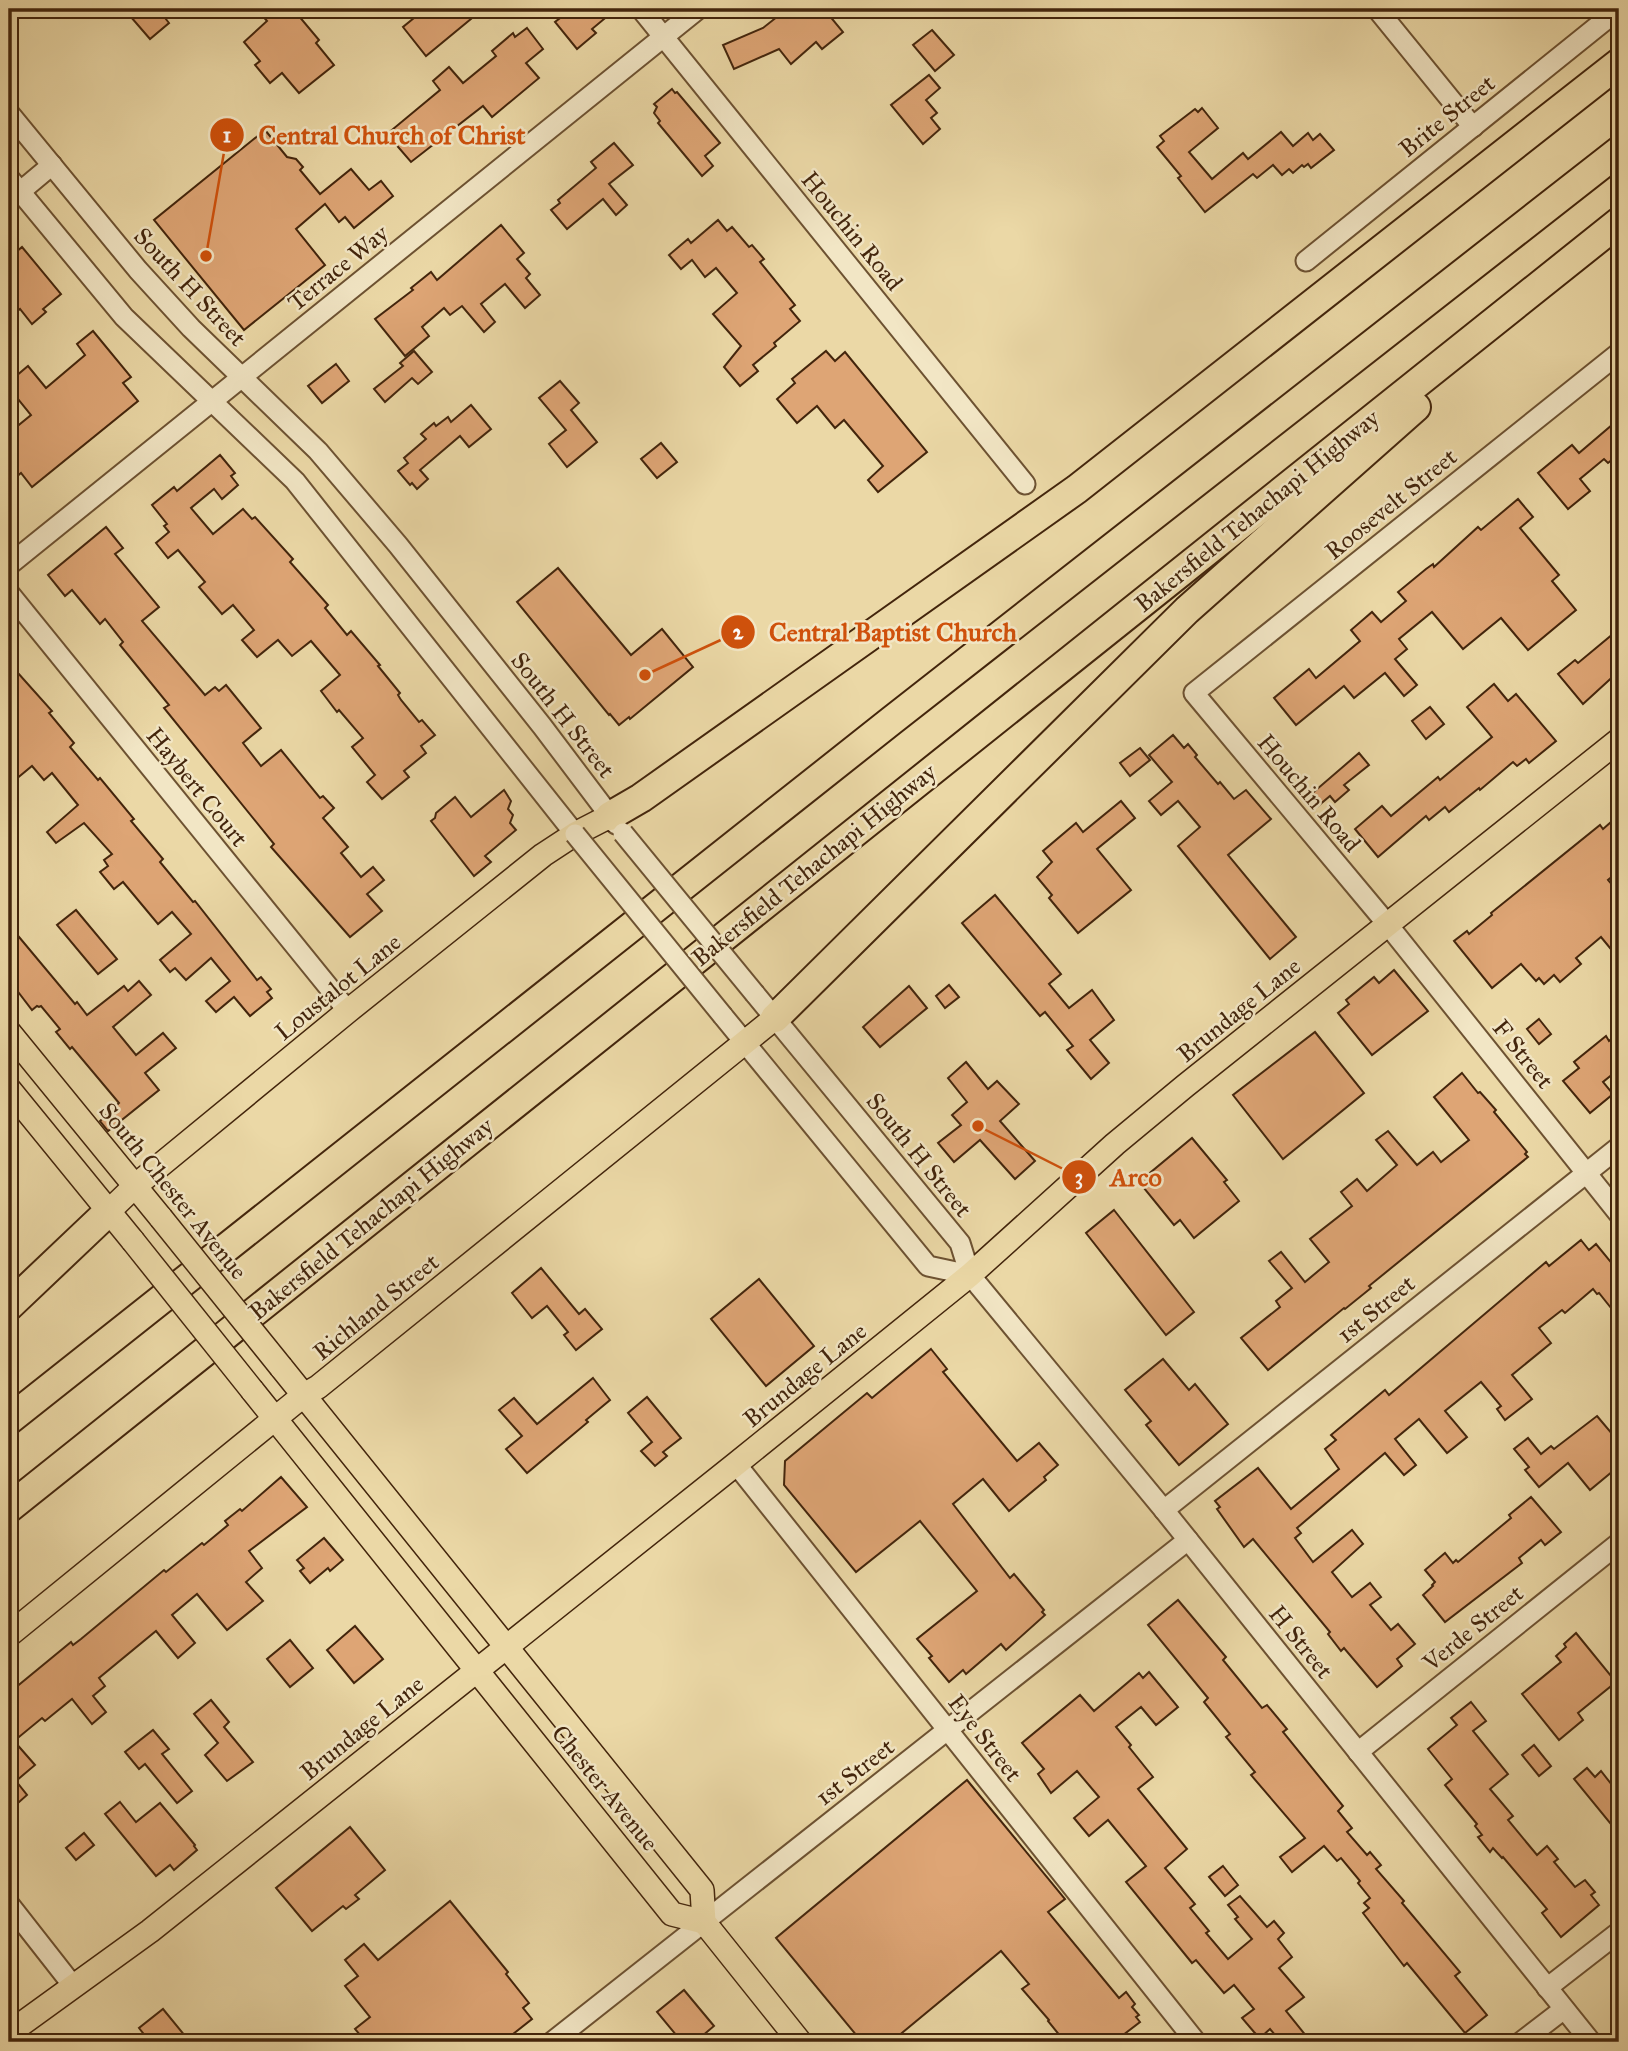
<svg xmlns="http://www.w3.org/2000/svg" width="1628" height="2051" font-family="'IM FELL Great Primer',serif">
  <style>
    .building { fill: #dea575; stroke: #43250c; stroke-width: 2 }
    .lines { fill: none; stroke-linecap: round; stroke-linejoin: round }
    .minor-casing { stroke: #6d5232; stroke-width: 23 }
    .major-casing { stroke: #43250c; stroke-width: 26 }
    .highway-casing { stroke: #43250c; stroke-width: 32 }
    .minor { stroke: #f2e6c5; stroke-width: 19 }
    .major { stroke: #ebd8a6; stroke-width: 23 }
    .highway { stroke: #ebd8a6; stroke-width: 28 }
    .minor-bridge-casing { stroke: #6d5232; stroke-width: 23; stroke-linecap: butt }
    .major-bridge-casing { stroke: #43250c; stroke-width: 26; stroke-linecap: butt }
    .minor-bridge { stroke: #f2e6c5; stroke-width: 19 }
    .major-bridge { stroke: #ebd8a6; stroke-width: 23 }
    .labels { text-anchor: middle; stroke-width: 5; stroke-linejoin: round; paint-order: stroke }
    .street-label { font-size: 24px; fill: #43250c; stroke: #f2e6c5 }
    .leader { fill: none; stroke: #cf510c; stroke-width: 2.5 }
    .callout-dot { fill: #cf510c; stroke: #f2e6c5; stroke-width: 2.5 }
    .mark-label { font-size: 21px; text-anchor: middle; font-weight: bold; fill: #fff }
    .callout-label { font-size: 26px; text-anchor: middle; font-weight: bold; fill: #cf510c; stroke: #f2e6c5; stroke-width: 5; stroke-linejoin: round; paint-order: stroke }
  </style>
  <rect width="100%" height="100%" fill="#ebd8a6"/>
  <filter id="stains"><feTurbulence type="fractalNoise" baseFrequency=".00286" numOctaves="4"/><feColorMatrix values="0 0 0 0 .2 0 0 0 0 .09 0 0 0 0 .02 0 0 0 .5 -.17"/></filter>
  <radialGradient id="worn" r=".72"><stop offset=".6" stop-color="#630" stop-opacity="0"/><stop offset="1" stop-color="#630" stop-opacity=".3"/></radialGradient>
  <!-- building -->
  <g class="building">
    <polygon points="124,9 158,9 169,23 150,39"/>
    <polygon points="257,9 293,9 319,40 316,43 334,65 299,93 282,73 270,83 255,65 260,61 244,42 267,21"/>
    <polygon points="425,9 483,9 426,56 403,27"/>
    <polygon points="572,9 616,9 592,29 596,33 577,49 555,22"/>
    <polygon points="787,9 824,9 843,32 822,49 816,42 791,64 779,49 734,69 723,45 763,28"/>
    <polygon points="527,28 543,49 526,63 539,78 492,117 483,106 411,162 387,134 440,90 433,81 449,67 463,83 496,56 492,51 513,33 515,37"/>
    <polygon points="932,30 954,55 935,71 913,45"/>
    <polygon points="929,75 940,88 926,100 937,113 931,118 940,129 923,144 891,105"/>
    <polygon points="672,89 675,93 677,92 720,143 705,156 713,166 702,176 658,123 660,121 654,113 657,107 654,104"/>
    <polygon points="1202,108 1218,128 1189,152 1212,179 1243,153 1248,159 1281,132 1293,146 1308,133 1313,140 1320,134 1334,150 1311,168 1308,164 1304,167 1302,165 1293,173 1289,169 1282,175 1273,165 1257,178 1253,174 1205,212 1178,178 1181,176 1157,147 1164,141 1160,136 1195,109 1198,112"/>
    <polygon points="265,130 287,157 296,159 303,167 300,170 320,194 351,169 369,190 381,181 393,196 354,228 345,217 339,222 325,204 296,229 325,265 244,330 154,220"/>
    <polygon points="614,143 633,165 609,184 627,205 616,215 603,199 567,229 551,210 560,203 558,200 596,168 591,162"/>
    <polygon points="718,220 727,231 732,227 749,247 752,245 764,259 760,262 795,305 790,309 800,321 774,343 776,346 753,365 758,371 740,386 724,367 741,346 713,314 737,293 716,268 705,277 692,260 681,269 669,255 688,239 691,243"/>
    <polygon points="501,225 524,253 517,259 530,274 526,278 540,295 525,308 505,284 481,304 495,322 484,332 462,306 450,315 444,308 422,327 429,336 405,356 375,319 413,290 411,288 431,272 437,280"/>
    <polygon points="22,247 61,294 43,309 46,312 32,324 20,309 9,318 9,258"/>
    <polygon points="93,331 131,377 123,383 138,401 32,487 21,473 9,483 9,433 31,415 9,388 9,382 28,366 46,388 85,355 77,344"/>
    <polygon points="414,351 432,372 418,384 412,378 385,402 374,389 403,366 400,363"/>
    <polygon points="826,351 835,361 845,352 927,452 878,492 868,480 883,466 844,420 835,428 817,406 797,423 777,399 795,383 792,379"/>
    <polygon points="336,364 349,381 322,403 308,386"/>
    <polygon points="560,381 579,403 571,410 597,442 567,467 549,444 566,430 539,398"/>
    <polygon points="471,405 491,429 469,447 460,436 420,470 428,479 417,489 412,483 410,485 398,471 408,463 404,458 426,439 421,434 434,423 436,426 448,417 451,422"/>
    <polygon points="1619,419 1619,454 1608,463 1604,459 1580,479 1590,491 1568,509 1538,473 1572,445 1579,453"/>
    <polygon points="661,443 677,462 657,478 641,459"/>
    <polygon points="220,455 235,473 231,476 238,485 222,499 214,489 191,508 213,534 243,509 252,519 255,517 293,559 290,562 328,605 325,608 347,635 351,631 380,665 378,666 400,693 398,695 401,700 419,722 422,720 435,735 421,746 426,753 404,771 409,777 382,799 367,782 375,775 352,747 363,738 339,710 337,712 321,691 340,675 311,641 292,656 278,640 257,657 242,640 254,630 233,605 222,614 199,587 205,582 178,550 168,558 156,543 169,532 164,526 167,524 152,505 174,487 177,491"/>
    <polygon points="1518,499 1533,517 1520,528 1559,575 1552,581 1576,610 1528,650 1501,618 1463,649 1432,612 1399,639 1407,649 1395,659 1417,685 1404,696 1385,673 1354,698 1344,686 1296,725 1274,698 1309,669 1316,678 1360,641 1351,630 1372,612 1381,622 1406,601 1398,592 1426,569 1433,564 1434,567 1478,527 1481,530"/>
    <polygon points="106,527 123,548 115,554 159,607 142,621 205,695 215,687 219,691 226,685 261,728 243,743 261,766 281,750 320,798 323,796 334,808 323,818 348,847 341,853 361,877 373,867 384,880 367,894 382,911 350,937 271,847 274,844 164,708 169,705 120,645 123,642 105,619 100,624 72,590 65,596 48,575"/>
    <polygon points="558,568 631,655 662,629 693,667 630,719 629,717 619,725 610,714 609,715 517,602"/>
    <polygon points="1619,629 1619,671 1583,704 1558,674 1575,660 1578,663"/>
    <polygon points="9,663 52,711 49,713 74,743 70,747 98,780 100,778 134,819 131,821 163,859 160,862 193,902 195,901 257,980 261,977 271,989 267,992 272,998 250,1016 234,997 216,1012 206,1001 230,981 211,958 186,980 175,968 170,972 160,960 191,934 172,912 158,924 123,882 114,889 100,872 108,866 104,860 112,854 84,823 56,843 47,832 78,805 52,773 44,780 32,766 9,785"/>
    <polygon points="1494,684 1508,701 1516,694 1556,741 1529,763 1526,759 1517,766 1513,762 1480,790 1479,788 1449,812 1445,807 1429,820 1426,816 1378,857 1355,829 1382,806 1391,816 1438,777 1440,780 1492,737 1467,707"/>
    <polygon points="1430,707 1444,724 1426,739 1412,721"/>
    <polygon points="1173,735 1184,748 1188,744 1197,755 1195,757 1218,784 1220,782 1234,799 1246,790 1271,819 1228,855 1296,937 1270,959 1178,846 1200,827 1178,801 1161,815 1149,801 1172,782 1149,755"/>
    <polygon points="1140,748 1150,760 1130,776 1120,763"/>
    <polygon points="1359,753 1369,765 1344,785 1349,790 1335,802 1330,796 1318,806 1309,796"/>
    <polygon points="504,790 511,801 508,809 513,815 510,823 516,830 485,856 491,862 474,876 431,821 435,818 436,813 455,797 471,817"/>
    <polygon points="1121,801 1135,818 1097,849 1131,890 1078,933 1049,898 1052,895 1037,877 1052,862 1043,851 1076,823 1083,832"/>
    <polygon points="1619,815 1619,871 1608,880 1619,893 1619,940 1610,948 1601,937 1576,958 1581,964 1560,982 1554,975 1544,984 1539,978 1536,981 1521,964 1492,988 1454,941 1467,931 1469,934 1492,915 1491,913 1600,825 1603,829"/>
    <polygon points="995,895 1061,974 1049,984 1069,1008 1092,990 1114,1020 1090,1040 1109,1063 1091,1079 1067,1050 1073,1046 1045,1012 1040,1016 962,923"/>
    <polygon points="76,910 117,959 98,974 57,925"/>
    <polygon points="9,925 75,1004 77,1002 87,1015 124,986 128,991 139,981 151,995 113,1027 136,1055 163,1033 176,1048 145,1073 159,1090 108,1131 100,1121 119,1103 72,1047 70,1049 56,1032 60,1029 41,1006 39,1007 37,1006 32,1010 9,980"/>
    <polygon points="1394,970 1428,1011 1372,1055 1338,1013 1349,1004 1346,1000 1374,977 1379,983"/>
    <polygon points="949,985 959,997 945,1008 936,996"/>
    <polygon points="909,986 927,1008 880,1047 863,1027"/>
    <polygon points="1539,1019 1551,1034 1539,1044 1527,1029"/>
    <polygon points="1315,1032 1364,1093 1283,1159 1233,1095"/>
    <polygon points="1619,1032 1619,1069 1603,1082 1613,1094 1590,1113 1563,1081 1579,1068 1574,1062 1606,1036 1609,1041"/>
    <polygon points="966,1062 988,1089 997,1081 1019,1104 1000,1121 1035,1161 1015,1179 980,1140 954,1162 938,1143 961,1125 952,1115 967,1102 948,1078"/>
    <polygon points="1462,1073 1478,1093 1480,1092 1496,1110 1494,1112 1527,1152 1525,1154 1528,1157 1369,1286 1371,1288 1345,1309 1344,1308 1268,1370 1241,1338 1280,1307 1276,1301 1292,1288 1269,1261 1281,1252 1305,1282 1329,1262 1310,1239 1352,1206 1341,1192 1357,1179 1367,1191 1397,1165 1376,1140 1388,1131 1417,1165 1433,1152 1441,1162 1469,1140 1434,1097"/>
    <polygon points="1192,1138 1227,1180 1224,1182 1239,1201 1194,1238 1180,1220 1174,1225 1139,1182"/>
    <polygon points="1114,1210 1194,1312 1166,1335 1086,1233"/>
    <polygon points="1581,1240 1589,1250 1596,1244 1619,1272 1619,1318 1599,1293 1597,1294 1593,1289 1565,1313 1562,1310 1539,1328 1551,1343 1512,1375 1532,1399 1505,1420 1497,1409 1501,1406 1481,1382 1445,1411 1467,1437 1447,1453 1419,1419 1395,1439 1416,1465 1404,1475 1385,1453 1297,1528 1301,1533 1295,1538 1313,1562 1352,1530 1363,1544 1332,1572 1352,1597 1370,1583 1381,1597 1370,1605 1391,1630 1398,1624 1415,1644 1397,1659 1402,1666 1377,1687 1344,1648 1341,1651 1328,1634 1330,1632 1253,1539 1244,1547 1217,1509 1220,1507 1215,1501 1258,1468 1291,1509 1339,1469 1325,1449 1336,1440 1331,1435 1385,1390 1389,1395 1546,1262 1549,1266"/>
    <polygon points="541,1268 579,1314 585,1309 602,1329 576,1350 564,1335 568,1332 547,1306 532,1318 512,1293"/>
    <polygon points="759,1279 814,1346 766,1386 711,1319"/>
    <polygon points="931,1349 947,1369 943,1372 1017,1461 1039,1443 1058,1465 1044,1477 1046,1480 1009,1511 983,1479 953,1504 1010,1578 1014,1574 1044,1610 1042,1612 1045,1615 1006,1650 1001,1644 966,1674 963,1670 949,1682 929,1658 932,1656 917,1639 977,1591 920,1521 856,1572 784,1485 785,1461 867,1393 872,1398"/>
    <polygon points="1163,1359 1189,1390 1195,1384 1228,1424 1179,1465 1146,1425 1151,1421 1125,1390"/>
    <polygon points="593,1378 610,1400 586,1420 588,1422 527,1473 506,1449 522,1436 499,1410 514,1398 537,1424"/>
    <polygon points="647,1397 681,1438 663,1452 667,1456 655,1466 641,1451 652,1442 628,1413"/>
    <polygon points="1597,1416 1619,1442 1619,1466 1590,1490 1568,1463 1539,1487 1525,1470 1529,1467 1514,1449 1528,1438 1541,1454 1551,1446 1554,1449"/>
    <polygon points="281,1477 307,1507 249,1551 262,1568 246,1582 263,1601 227,1630 197,1594 172,1615 195,1643 178,1658 156,1631 99,1678 105,1686 93,1696 106,1712 92,1724 72,1699 45,1721 42,1718 14,1741 35,1765 16,1781 27,1795 9,1811 9,1693 71,1642 73,1645 81,1639 164,1570 166,1572 202,1543 204,1545 228,1525 225,1521 240,1509 242,1511"/>
    <polygon points="1531,1497 1561,1532 1545,1545 1541,1540 1519,1558 1522,1563 1445,1622 1423,1595 1433,1586 1432,1585 1435,1582 1425,1570 1445,1553 1453,1563 1456,1560 1458,1562 1511,1518 1509,1515"/>
    <polygon points="324,1538 343,1560 330,1571 328,1568 310,1583 300,1571 304,1568 297,1560"/>
    <polygon points="1178,1600 1226,1657 1223,1660 1262,1708 1267,1705 1287,1729 1283,1732 1343,1806 1338,1811 1352,1828 1347,1832 1367,1855 1370,1852 1381,1865 1376,1869 1404,1901 1402,1903 1460,1972 1455,1976 1487,2015 1465,2033 1407,1963 1404,1966 1363,1913 1369,1908 1364,1903 1370,1898 1358,1883 1360,1881 1341,1858 1337,1861 1324,1846 1292,1872 1280,1857 1305,1838 1251,1775 1255,1772 1226,1737 1230,1734 1204,1702 1208,1698 1148,1625"/>
    <polygon points="355,1626 383,1659 354,1683 327,1650"/>
    <polygon points="1576,1633 1616,1682 1578,1713 1583,1720 1559,1740 1522,1694 1561,1662 1556,1656 1566,1647 1564,1644"/>
    <polygon points="290,1640 313,1668 290,1687 267,1659"/>
    <polygon points="1149,1672 1178,1707 1156,1725 1141,1707 1116,1727 1131,1745 1129,1747 1153,1777 1138,1789 1187,1849 1165,1868 1195,1904 1190,1908 1209,1931 1206,1933 1228,1959 1252,1939 1235,1919 1238,1917 1228,1905 1240,1896 1267,1927 1274,1921 1284,1933 1278,1939 1292,1957 1279,1968 1304,1997 1286,2011 1311,2042 1281,2042 1270,2029 1260,2038 1254,2032 1242,2018 1254,2009 1234,1985 1224,1993 1196,1960 1192,1963 1126,1882 1146,1866 1108,1820 1089,1836 1074,1818 1099,1797 1077,1771 1051,1793 1038,1774 1044,1769 1022,1743 1080,1695 1094,1711 1139,1673 1143,1678"/>
    <polygon points="211,1700 229,1722 224,1727 253,1762 227,1781 205,1755 218,1743 194,1714"/>
    <polygon points="1471,1702 1486,1721 1473,1731 1508,1774 1490,1789 1513,1816 1508,1820 1537,1855 1547,1846 1558,1859 1554,1862 1575,1887 1585,1880 1595,1892 1591,1895 1599,1905 1561,1937 1542,1913 1547,1909 1503,1857 1502,1858 1493,1848 1490,1852 1478,1837 1482,1835 1475,1826 1477,1824 1445,1785 1452,1779 1428,1749 1457,1725 1451,1718"/>
    <polygon points="153,1730 169,1749 162,1754 192,1791 177,1803 145,1764 139,1769 125,1752"/>
    <polygon points="1534,1745 1551,1766 1539,1776 1522,1755"/>
    <polygon points="1587,1768 1595,1777 1601,1771 1619,1794 1619,1834 1574,1779"/>
    <polygon points="967,1780 1065,1899 1048,1912 1119,1998 1126,1992 1135,2004 1132,2007 1139,2015 1136,2017 1140,2022 1114,2042 1065,2042 1048,2021 1049,2020 1022,1989 1029,1984 1001,1951 891,2042 862,2042 776,1938"/>
    <polygon points="120,1802 136,1822 160,1803 195,1845 194,1846 197,1850 174,1870 170,1865 156,1876 105,1814"/>
    <polygon points="350,1827 385,1870 355,1895 359,1899 346,1909 343,1906 312,1931 276,1888"/>
    <polygon points="84,1833 94,1845 76,1860 66,1848"/>
    <polygon points="1223,1866 1238,1885 1225,1896 1209,1877"/>
    <polygon points="450,1901 508,1972 506,1974 529,2003 523,2008 532,2019 503,2042 394,2042 389,2036 381,2042 366,2042 355,2029 370,2017 345,1986 358,1976 345,1960 364,1944 378,1960"/>
    <polygon points="684,1990 714,2026 695,2042 682,2042 657,2012"/>
    <polygon points="163,2009 190,2042 150,2042 139,2028"/>
  </g>
  <g class="lines">
    <defs>
      <g id="minor">
        <polyline points="641,9 1025,484"/>
        <polyline points="1377,9 1473,127"/>
        <polyline points="9,113 138,270 191,328 318,451 398,545 542,726 616,824"/>
        <polyline points="9,178 124,317 295,481 575,834"/>
        <polyline points="9,201 52,165"/>
        <polyline points="1306,261 1619,9"/>
        <polyline points="1619,353 1194,693 1388,925 1619,1214"/>
        <polyline points="9,565 698,9"/>
        <polyline points="9,593 348,1011"/>
        <polyline points="755,994 960,1243 970,1275 1164,1510 1591,2042"/>
        <polyline points="723,1016 928,1266 970,1275"/>
        <polyline points="736,1464 1196,2042"/>
        <polyline points="1164,1510 1619,1147"/>
        <polyline points="1358,1752 1619,1543"/>
        <polyline points="9,1904 74,1987"/>
        <polyline points="1547,1988 1619,1932"/>
        <polyline points="552,2042 1188,1540"/>
        <polyline points="1521,2042 1564,2009"/>
      </g>
      <g id="major">
        <polyline points="9,1032 161,1218"/>
        <polyline points="9,1089 133,1241"/>
        <polyline points="108,1212 135,1186 348,1011 543,855 575,834 610,816"/>
        <polyline points="281,1367 702,1890 704,1922 800,2042"/>
        <polyline points="252,1390 672,1914 704,1922"/>
        <polyline points="9,1635 304,1395 318,1387 775,1018"/>
        <polyline points="9,2033 150,1931 736,1464 970,1275 1115,1144 1185,1086 1619,740"/>
      </g>
      <g id="highway">
        <polyline points="610,816 641,798 1077,489 1619,63"/>
        <polyline points="775,1018 1187,610 1416,407"/>
        <polyline points="9,1306 108,1212"/>
        <polyline points="9,1420 891,721 1619,151"/>
        <polyline points="9,1508 1619,222"/>
      </g>
    </defs>
    <!-- minor casing -->
    <use href="#minor" class="minor-casing"/>
    <!-- major casing -->
    <use href="#major" class="major-casing"/>
    <!-- highway casing -->
    <use href="#highway" class="highway-casing"/>
    <!-- minor -->
    <use href="#minor" class="minor"/>
    <!-- major -->
    <use href="#major" class="major"/>
    <!-- highway -->
    <use href="#highway" class="highway"/>
    <defs>
      <g id="minor-bridge">
        <polyline points="623,833 755,994"/>
        <polyline points="575,834 723,1016"/>
      </g>
      <g id="major-bridge">
        <polyline points="161,1218 281,1367"/>
        <polyline points="133,1241 252,1390"/>
      </g>
    </defs>
    <!-- minor-bridge casing -->
    <use href="#minor-bridge" class="minor-bridge-casing"/>
    <!-- major-bridge casing -->
    <use href="#major-bridge" class="major-bridge-casing"/>
    <!-- minor-bridge -->
    <use href="#minor-bridge" class="minor-bridge"/>
    <!-- major-bridge -->
    <use href="#major-bridge" class="major-bridge"/>
  </g>
  <g class="labels">
    <!-- street labels -->
    <g class="street-label">
      <text transform="translate(1447 116) rotate(-39)" y="8">Brite Street</text>
      <text transform="translate(852 231) rotate(51)" y="8">Houchin Road</text>
      <text transform="translate(338 268) rotate(-39)" y="8">Terrace Way</text>
      <text transform="translate(190 287) rotate(47)" y="8">South H Street</text>
      <text transform="translate(1391 504) rotate(-39)" y="8">Roosevelt Street</text>
      <text transform="translate(1257 511) rotate(-39)" y="8">Bakersfield Tehachapi Highway</text>
      <text transform="translate(563 715) rotate(52)" y="8">South H Street</text>
      <text transform="translate(197 787) rotate(51)" y="8">Haybert Court</text>
      <text transform="translate(1309 793) rotate(50)" y="8">Houchin Road</text>
      <text transform="translate(814 865) rotate(-39)" y="8">Bakersfield Tehachapi Highway</text>
      <text transform="translate(338 987) rotate(-39)" y="8">Loustalot Lane</text>
      <text transform="translate(1239 1010) rotate(-39)" y="8">Brundage Lane</text>
      <text transform="translate(1523 1054) rotate(51)" y="8">F Street</text>
      <text transform="translate(919 1155) rotate(51)" y="8">South H Street</text>
      <text transform="translate(173 1191) rotate(51)" y="8">South Chester Avenue</text>
      <text transform="translate(371 1219) rotate(-39)" y="8">Bakersfield Tehachapi Highway</text>
      <text transform="translate(376 1307) rotate(-39)" y="8">Richland Street</text>
      <text transform="translate(1376 1309) rotate(-39)" y="8">1st Street</text>
      <text transform="translate(805 1375) rotate(-39)" y="8">Brundage Lane</text>
      <text transform="translate(1473 1628) rotate(-39)" y="8">Verde Street</text>
      <text transform="translate(1301 1642) rotate(51)" y="8">H Street</text>
      <text transform="translate(362 1728) rotate(-39)" y="8">Brundage Lane</text>
      <text transform="translate(985 1738) rotate(52)" y="8">Eye Street</text>
      <text transform="translate(855 1772) rotate(-38)" y="8">1st Street</text>
      <text transform="translate(605 1788) rotate(51)" y="8">Chester Avenue</text>
    </g>
  </g>
  <!-- callouts -->
  <path class="leader" d="M206 256L227 135M645 675L738 632M978 1126L1079 1177"/>
  <g class="callout-dot">
    <circle cx="206" cy="256" r="7"/>
    <circle cx="645" cy="675" r="7"/>
    <circle cx="978" cy="1126" r="7"/>
    <circle cx="227" cy="135" r="18"/>
    <circle cx="738" cy="632" r="18"/>
    <circle cx="1079" cy="1177" r="18"/>
  </g>
  <g class="mark-label">
    <text x="227" y="142">1</text>
    <text x="738" y="639">2</text>
    <text x="1079" y="1184">3</text>
  </g>
  <g class="callout-label">
    <text x="392" y="144">Central Church of Christ</text>
    <text x="893" y="641">Central Baptist Church</text>
    <text x="1136" y="1186">Arco</text>
  </g>
  <!-- margin -->
  <rect width="1628" height="2051" fill="none" stroke="#ebd8a6" stroke-width="35"/>
  <rect x="10" y="10" width="1607" height="2030" fill="none" stroke="#43250c" stroke-width="3.5"/>
  <rect x="18" y="18" width="1593" height="2016" fill="none" stroke="#43250c" stroke-width="2"/>
  <rect width="100%" height="100%" filter="url(#stains)"/>
  <rect width="100%" height="100%" fill="url(#worn)"/>
</svg>
